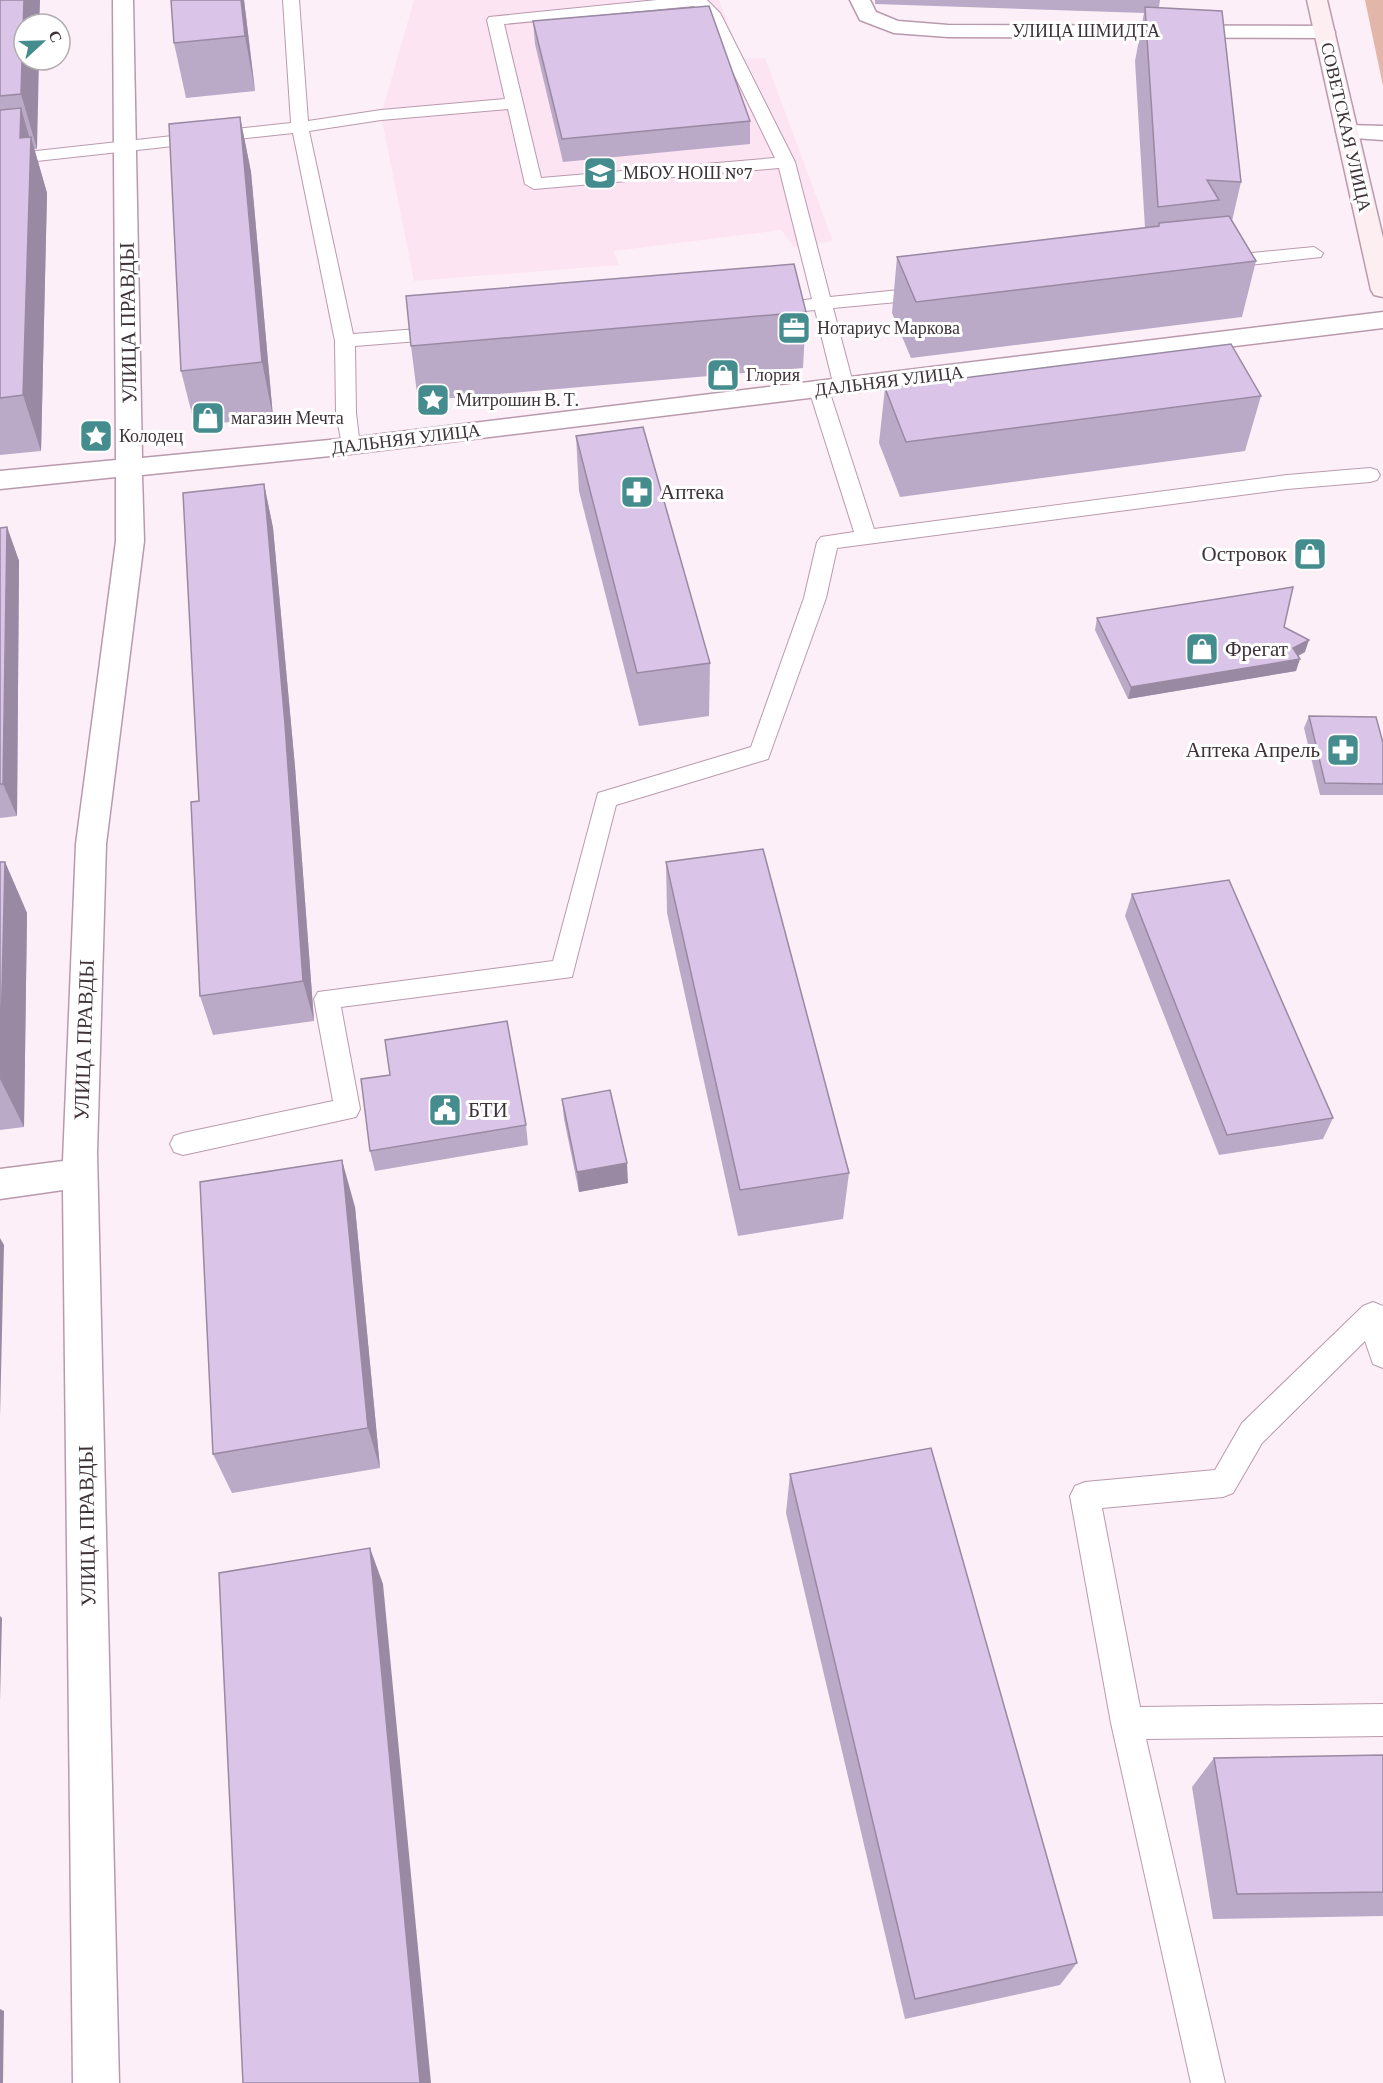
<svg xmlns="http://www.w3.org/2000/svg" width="1383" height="2083" font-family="'Crimson Pro',serif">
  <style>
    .built { fill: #fde4f3 }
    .green { fill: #e2b7aa }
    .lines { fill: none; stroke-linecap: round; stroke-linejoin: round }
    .lane-casing { stroke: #b99aad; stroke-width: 2 }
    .street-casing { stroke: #b99aad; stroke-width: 3 }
    .secondary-casing { stroke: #b99aad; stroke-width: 3 }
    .lane { fill: #fff; fill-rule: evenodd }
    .street { fill: #fff; fill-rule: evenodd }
    .secondary { fill: #fdeef1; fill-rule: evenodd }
    .wall { fill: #bba9c8 }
    .shaded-wall { fill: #9989a2 }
    .building { fill: #dac4e8; stroke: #9989a2; stroke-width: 1.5 }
    .labels { text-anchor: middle; stroke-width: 6; stroke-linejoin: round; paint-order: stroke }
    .far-street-label { font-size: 18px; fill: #3e3239; stroke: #fff }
    .far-poi-label { font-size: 18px; fill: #3e3239; stroke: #fff; text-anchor: start }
    .street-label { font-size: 21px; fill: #3e3239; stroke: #fff }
    .poi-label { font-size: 21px; fill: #3e3239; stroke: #fff; text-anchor: start }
  </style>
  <rect width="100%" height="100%" fill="#fdeff7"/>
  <!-- built -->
  <polygon class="built" points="414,0 719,0 742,59 765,58 833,241 794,247 781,230 614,251 619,265 414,281 381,115"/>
  <!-- green -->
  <polygon class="green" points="1365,0 1383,0 1383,86"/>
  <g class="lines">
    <defs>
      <g id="lane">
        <path d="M 283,0 L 299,0 L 308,121 L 381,110 L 505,99 L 487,20 L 489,17 L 657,0 L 707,0 L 720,13 L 795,162 L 830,297 L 929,287 L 938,293 L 929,299 L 833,308 L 854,387 L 851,391 L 837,391 L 834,387 L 815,310 L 804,311 L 795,305 L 797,301 L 812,299 L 779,168 L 534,189 L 525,184 L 508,109 L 381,120 L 309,131 L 353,334 L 444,327 L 454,333 L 444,339 L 355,346 L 356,413 L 360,446 L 357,451 L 343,451 L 336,413 L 335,341 L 293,133 L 0,165 L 0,155 L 291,123 ZM 694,6 L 705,15 L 775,158 L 541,178 L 504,24 Z"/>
        <polygon points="1314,247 1323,253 1321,257 1221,268 1212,262 1221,256"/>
        <polygon points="819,384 826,386 829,390 874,529 1287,475 1370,468 1377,470 1380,475 1377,480 1370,482 1287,489 837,548 826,598 768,759 616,805 572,977 341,1007 360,1109 356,1117 183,1155 174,1152 170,1144 174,1136 183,1133 333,1101 314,999 318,992 553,961 598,793 751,747 804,598 817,542 821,537 854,532 809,390 812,386"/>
        <polygon points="1373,1302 1383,1306 1383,1368 1373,1364 1365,1341 1262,1443 1233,1493 1223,1497 1102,1508 1140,1707 1383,1704 1383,1736 1146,1739 1225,2083 1191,2083 1111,1723 1070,1496 1075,1486 1085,1482 1215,1470 1242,1423 1363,1306"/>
      </g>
      <g id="street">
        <polygon points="113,0 133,0 142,458 350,438 1383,312 1383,328 350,454 142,475 144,541 106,844 97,1153 119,2083 73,2083 63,1190 0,1199 0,1169 63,1161 76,844 116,541 116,477 0,489 0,471 116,460"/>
        <polygon points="850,0 870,0 876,12 898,21 948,25 1324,26 1332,27 1335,32 1332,37 1324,38 948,37 894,33 860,20"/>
        <polygon points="1347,125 1383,126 1383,140 1339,137 1336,132 1339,127"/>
      </g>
      <polygon id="secondary" points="1307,0 1327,0 1383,238 1383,297 1374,295 1371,290"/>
    </defs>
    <!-- lane casing -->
    <use href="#lane" class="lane-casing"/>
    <!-- street casing -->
    <use href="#street" class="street-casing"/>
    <!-- secondary casing -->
    <use href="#secondary" class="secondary-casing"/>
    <!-- lane -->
    <use href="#lane" class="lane"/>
    <!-- street -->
    <use href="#street" class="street"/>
    <!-- secondary -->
    <use href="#secondary" class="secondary"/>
  </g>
  <!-- wall -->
  <g class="wall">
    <polygon points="0,0 40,0 39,24 24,24 37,149 34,149 47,193 41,451 0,455"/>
    <polygon points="244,0 255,91 186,98 174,43"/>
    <polygon points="875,0 1160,0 1159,7 1241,182 1232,221 1256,261 1242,317 911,358 892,313 897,257 1145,228 1135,61 1144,13 875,4"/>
    <polygon points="533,21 750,121 750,144 563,162 535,44"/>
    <polygon points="240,117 251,172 273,417 195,426 181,371"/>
    <polygon points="806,312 803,368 418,401 411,346"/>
    <polygon points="885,388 1261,396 1245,451 900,497 879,443"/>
    <polygon points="576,436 710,663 709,716 639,726 579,491"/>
    <polygon points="264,484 273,528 295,767 314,1021 213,1035 200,996 199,801"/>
    <polygon points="7,527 19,561 17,816 0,818 0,528"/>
    <polygon points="1097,618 1284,627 1305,652 1298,656 1296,671 1128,699 1095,630"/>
    <polygon points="1309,716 1383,743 1383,795 1320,795 1304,728"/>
    <polygon points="0,862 5,862 27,913 24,1127 0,1130"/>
    <polygon points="666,862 849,1173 843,1219 738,1236 667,913"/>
    <polygon points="1132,894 1333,1118 1323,1139 1219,1155 1125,916"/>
    <polygon points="562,1099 628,1183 579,1192 564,1119"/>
    <polygon points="526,1125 528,1145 375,1171 370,1151"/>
    <polygon points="355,1207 380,1468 232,1493 213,1454"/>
    <polygon points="790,1474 1077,1963 1060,1985 905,2019 786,1513"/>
    <polygon points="1383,1755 1383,1916 1213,1919 1192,1787 1214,1758"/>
  </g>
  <!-- shaded-wall -->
  <g class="shaded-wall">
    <polygon points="24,0 40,0 39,24 24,24 24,60 39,60 37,149 21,94"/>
    <polygon points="241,0 244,0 255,91 245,36"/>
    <polygon points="21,108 31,143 31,137 47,193 41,451 23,395 20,138"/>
    <polygon points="240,117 251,172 273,417 262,362"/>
    <polygon points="264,484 273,528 295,767 314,1021 303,981"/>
    <polygon points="7,527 19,561 17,816 3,784"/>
    <polygon points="1309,640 1305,652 1289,660 1293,648"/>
    <polygon points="1300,659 1296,671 1128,699 1131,687"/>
    <polygon points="5,862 27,913 24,1127 0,1079"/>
    <polygon points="342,1160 355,1207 380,1468 368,1428"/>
    <polygon points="627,1163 628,1183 579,1192 577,1172"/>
    <polygon points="0,1238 4,1245 0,1417"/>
    <polygon points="370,1548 383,1584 431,2083 420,2083"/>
    <polygon points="0,1616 2,1618 0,1701"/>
    <polygon points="0,2009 4,2011 3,2083 0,2083"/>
  </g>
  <!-- building -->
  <g class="building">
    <polygon points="0,0 24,0 21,94 0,96"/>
    <polygon points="171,0 241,0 245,36 174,43"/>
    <polygon points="709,6 750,121 562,139 533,21"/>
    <polygon points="1145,7 1222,11 1241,182 1207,180 1219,200 1158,207"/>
    <polygon points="21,108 20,138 31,137 23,395 0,398 0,110"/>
    <polygon points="240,117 262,362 181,371 169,124"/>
    <polygon points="1229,216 1256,261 916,302 897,257 1159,226 1159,223"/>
    <polygon points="794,264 806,312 411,346 406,296"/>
    <polygon points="1231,344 1261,396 906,442 885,388"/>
    <polygon points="643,427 710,663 637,673 576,436"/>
    <polygon points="264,484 285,724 303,981 200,996 191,802 199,801 183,493"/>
    <polygon points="7,527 3,784 0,784 0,528"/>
    <polygon points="1293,587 1284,627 1309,640 1293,648 1300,659 1131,687 1097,618"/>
    <polygon points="1309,716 1376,717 1383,743 1383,784 1325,783"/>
    <polygon points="763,849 849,1173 740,1190 666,862"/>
    <polygon points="0,862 5,862 0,1074"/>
    <polygon points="1229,880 1333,1118 1227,1135 1132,894"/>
    <polygon points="507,1021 526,1125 370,1151 361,1079 390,1075 385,1040"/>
    <polygon points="610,1090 627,1163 577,1172 562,1099"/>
    <polygon points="342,1160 368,1428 213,1454 200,1182"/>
    <polygon points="931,1448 1077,1963 915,1999 790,1474"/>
    <polygon points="370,1548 420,2083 243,2083 219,1573"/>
    <polygon points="1383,1755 1383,1892 1237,1894 1214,1758"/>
  </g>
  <!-- icons -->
  <defs>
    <symbol id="school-square" viewBox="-11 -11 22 22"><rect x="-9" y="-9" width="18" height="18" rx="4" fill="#448c8e" stroke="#fff"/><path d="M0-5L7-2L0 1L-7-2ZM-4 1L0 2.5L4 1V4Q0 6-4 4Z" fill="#fff"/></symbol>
    <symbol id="office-square" viewBox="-11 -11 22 22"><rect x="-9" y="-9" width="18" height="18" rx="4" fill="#448c8e" stroke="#fff"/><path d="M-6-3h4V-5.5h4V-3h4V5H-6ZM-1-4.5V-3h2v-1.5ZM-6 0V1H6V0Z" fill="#fff"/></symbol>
    <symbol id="shop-square" viewBox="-11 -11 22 22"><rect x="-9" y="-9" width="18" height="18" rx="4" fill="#448c8e" stroke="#fff"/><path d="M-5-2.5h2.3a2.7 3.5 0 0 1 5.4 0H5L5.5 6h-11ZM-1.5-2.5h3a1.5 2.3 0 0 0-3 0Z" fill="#fff"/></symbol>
    <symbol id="sight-square" viewBox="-11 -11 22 22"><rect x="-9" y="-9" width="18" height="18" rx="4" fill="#448c8e" stroke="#fff"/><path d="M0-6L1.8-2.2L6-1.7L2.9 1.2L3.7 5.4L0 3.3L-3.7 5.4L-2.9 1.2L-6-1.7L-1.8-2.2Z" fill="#fff"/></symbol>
    <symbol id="pharmacy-square" viewBox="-11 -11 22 22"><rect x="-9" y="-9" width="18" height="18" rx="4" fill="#448c8e" stroke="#fff"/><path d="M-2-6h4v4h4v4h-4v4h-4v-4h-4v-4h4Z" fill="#fff"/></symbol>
    <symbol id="civic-square" viewBox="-11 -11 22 22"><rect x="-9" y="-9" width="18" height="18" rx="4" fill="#448c8e" stroke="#fff"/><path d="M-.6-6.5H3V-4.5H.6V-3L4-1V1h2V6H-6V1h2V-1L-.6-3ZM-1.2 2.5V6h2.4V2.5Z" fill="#fff"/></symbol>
  </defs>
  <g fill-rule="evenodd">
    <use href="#school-square" x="581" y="154" width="38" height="38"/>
    <use href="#office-square" x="775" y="309" width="38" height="38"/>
    <use href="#shop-square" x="704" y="356" width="38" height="38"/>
    <use href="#sight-square" x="414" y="381" width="38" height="38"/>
    <use href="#shop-square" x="189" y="399" width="38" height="38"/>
    <use href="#sight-square" x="77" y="417" width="38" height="38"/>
    <use href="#pharmacy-square" x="618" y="473" width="38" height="38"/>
    <use href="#shop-square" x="1291" y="535" width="38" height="38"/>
    <use href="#shop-square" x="1183" y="630" width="38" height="38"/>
    <use href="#pharmacy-square" x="1324" y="731" width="38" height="38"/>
    <use href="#civic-square" x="426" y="1091" width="38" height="38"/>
  </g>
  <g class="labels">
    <!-- far-street labels -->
    <g class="far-street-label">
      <text x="1086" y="37">УЛИЦА ШМИДТА</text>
      <text transform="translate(1346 127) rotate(77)" y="6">СОВЕТСКАЯ УЛИЦА</text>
      <text transform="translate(889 381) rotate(-7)" y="6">ДАЛЬНЯЯ УЛИЦА</text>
      <text transform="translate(406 439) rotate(-7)" y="6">ДАЛЬНЯЯ УЛИЦА</text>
    </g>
    <!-- far-poi labels -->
    <g class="far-poi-label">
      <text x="623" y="179">МБОУ НОШ №7</text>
      <text x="817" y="334">Нотариус Маркова</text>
      <text x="746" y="381">Глория</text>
      <text x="456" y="406">Митрошин В. Т.</text>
      <text x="231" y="424">магазин Мечта</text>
      <text x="119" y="442">Колодец</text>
    </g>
    <!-- street labels -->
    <g class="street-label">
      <text transform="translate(128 323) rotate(-91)" y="7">УЛИЦА ПРАВДЫ</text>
      <text transform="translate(84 1040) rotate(-88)" y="7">УЛИЦА ПРАВДЫ</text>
      <text transform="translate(87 1526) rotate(-91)" y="7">УЛИЦА ПРАВДЫ</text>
    </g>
    <!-- poi labels -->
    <g class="poi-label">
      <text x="660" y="499">Аптека</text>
      <text x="1287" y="561" text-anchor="end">Островок</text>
      <text x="1225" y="656">Фрегат</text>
      <text x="1320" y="757" text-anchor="end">Аптека Апрель</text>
      <text x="468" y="1117">БТИ</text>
    </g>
  </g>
  <!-- north arrow -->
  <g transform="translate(42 42) rotate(68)"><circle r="28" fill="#ffffff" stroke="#b2adb0" stroke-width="1.5"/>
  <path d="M0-4.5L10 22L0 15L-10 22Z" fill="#448c8e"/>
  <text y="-9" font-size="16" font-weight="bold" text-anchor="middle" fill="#3e3239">С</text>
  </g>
</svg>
